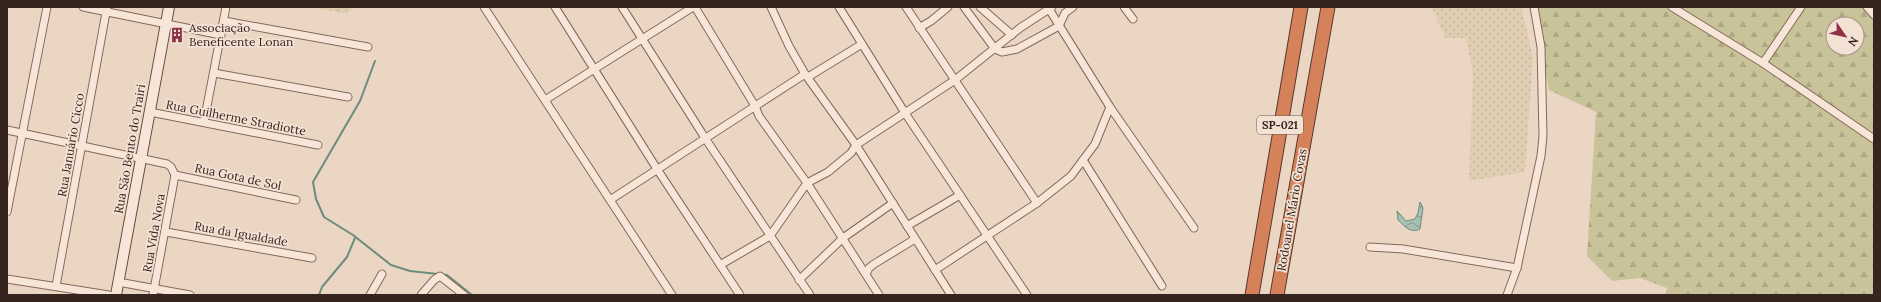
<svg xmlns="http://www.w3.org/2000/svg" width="1881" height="302" font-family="Lora,serif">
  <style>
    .farmland { fill: url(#farmland-dots) }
    .forest { fill: url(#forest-firs); fill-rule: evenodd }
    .water { fill: url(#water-waves); stroke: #6d8c7d }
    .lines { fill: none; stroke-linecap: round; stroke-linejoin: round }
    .stream { stroke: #6d8c7d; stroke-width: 2 }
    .street-casing { stroke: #85685c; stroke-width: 9 }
    .secondary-casing { stroke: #67493f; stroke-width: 12 }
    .highway-casing { stroke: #533830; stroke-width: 15 }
    .street { stroke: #f7e6d7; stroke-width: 7 }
    .secondary { stroke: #f7e6d7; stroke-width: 10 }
    .highway { stroke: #d5825a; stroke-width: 13 }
    .labels { text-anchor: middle; stroke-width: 3.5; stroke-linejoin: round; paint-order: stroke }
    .shield { fill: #f3e2d4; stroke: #6f5d55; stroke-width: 1 }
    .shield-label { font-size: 11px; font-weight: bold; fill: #36241f }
    .poi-label { font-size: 12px; fill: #36241f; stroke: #f3e2d4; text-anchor: start }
    .street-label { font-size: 12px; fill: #36241f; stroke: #f3e2d4 }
  </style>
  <defs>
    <pattern id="farmland-dots" width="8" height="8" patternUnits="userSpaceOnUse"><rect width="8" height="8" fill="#e0ceb2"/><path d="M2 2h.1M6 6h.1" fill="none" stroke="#c1b199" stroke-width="1.8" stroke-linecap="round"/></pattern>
    <pattern id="forest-firs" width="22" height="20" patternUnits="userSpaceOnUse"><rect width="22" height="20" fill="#c9c399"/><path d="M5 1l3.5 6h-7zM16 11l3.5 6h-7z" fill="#ada783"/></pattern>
    <pattern id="water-waves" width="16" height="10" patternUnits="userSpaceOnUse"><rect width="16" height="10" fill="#a6bfb1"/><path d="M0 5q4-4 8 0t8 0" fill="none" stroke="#889b8f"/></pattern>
  </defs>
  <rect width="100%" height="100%" fill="#ebd6c4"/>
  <!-- farmland -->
  <g class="farmland">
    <polygon points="312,7 354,7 347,14"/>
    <polygon points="1432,7 1521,7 1533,57 1525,172 1469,181 1473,74 1466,38 1445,38"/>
  </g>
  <!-- forest -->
  <path class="forest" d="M 1532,7 L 1874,7 L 1874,295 L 1666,295 L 1667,288 L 1640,278 L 1612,281 L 1587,256 L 1596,112 L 1549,90 ZM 1833,24 L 1857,24 L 1857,48 L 1833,48 Z"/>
  <!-- water -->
  <path class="water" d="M 1420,202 L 1423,208 L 1420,229 C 1411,234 1404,226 1398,220 L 1397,211 L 1406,221 L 1415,219 L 1418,213 Z"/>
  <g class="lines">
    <!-- stream -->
    <g class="stream">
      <polyline points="375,61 360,101 313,182 316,199 324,217 353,235 391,265 410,271 447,275 472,295"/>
      <polyline points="319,295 322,287 347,257 355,238"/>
    </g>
    <defs>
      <g id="street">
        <polyline points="83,7 221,35"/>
        <polyline points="484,7 672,295"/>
        <polyline points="555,7 657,169 740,295"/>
        <polyline points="622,7 705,138 810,295"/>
        <polyline points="695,7 755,106 759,116 807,183 879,295"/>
        <polyline points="771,7 789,46 805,74 856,145 951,295"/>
        <polyline points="839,7 905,113 1027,295"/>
        <polyline points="906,7 1037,203"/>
        <polyline points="964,7 995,49 1002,52 1017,49 1059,26 1065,13 1073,7"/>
        <polyline points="980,7 1012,35"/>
        <polyline points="1124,7 1133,19"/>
        <polyline points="1672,7 1763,63 1874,139"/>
        <polyline points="1867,7 1874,15"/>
        <polyline points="1049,9 1110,107 1194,228"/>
        <polyline points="224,21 368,47"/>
        <polyline points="919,28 931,21 948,7"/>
        <polyline points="1763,63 1801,7"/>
        <polyline points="214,73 348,97"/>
        <polyline points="808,77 862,44"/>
        <polyline points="545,100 693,7"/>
        <polyline points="150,112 318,145"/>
        <polyline points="204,122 226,7"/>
        <polyline points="7,130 167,164 171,167 175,175"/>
        <polyline points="1083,160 1162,286"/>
        <polyline points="175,175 296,200"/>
        <polyline points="610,200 805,74"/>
        <polyline points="7,212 47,7"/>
        <polyline points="907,226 960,195"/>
        <polyline points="166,232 312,258"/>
        <polyline points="1370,247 1403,249 1517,268"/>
        <polyline points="720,265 770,236 807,183 828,172 851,153 856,145 955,80 1020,28 1052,7"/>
        <polyline points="935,270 1037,203 1071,176 1095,144 1110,107"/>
        <polyline points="866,274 869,268 874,264 915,239"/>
        <polyline points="7,279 109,295"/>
        <polyline points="799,280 843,238 893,203"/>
        <polyline points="118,282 190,295"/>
        <polyline points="56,286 107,7"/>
        <polyline points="153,295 175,175"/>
        <polyline points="370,295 382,274"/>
        <polyline points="421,295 434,280 440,276 464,295"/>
        <polyline points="1507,295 1517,268 1541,156 1543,136 1541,47 1534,7"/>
      </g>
      <polyline id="secondary" points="116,295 169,7"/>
      <g id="highway">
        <polyline points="1252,295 1301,7"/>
        <polyline points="1277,295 1328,7"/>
      </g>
    </defs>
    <!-- street casing -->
    <use href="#street" class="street-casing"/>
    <!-- secondary casing -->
    <use href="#secondary" class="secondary-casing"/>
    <!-- highway casing -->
    <use href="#highway" class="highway-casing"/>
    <!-- street -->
    <use href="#street" class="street"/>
    <!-- secondary -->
    <use href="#secondary" class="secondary"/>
    <!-- highway -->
    <use href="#highway" class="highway"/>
  </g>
  <!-- icons -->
  <defs>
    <symbol id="building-bare" viewBox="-9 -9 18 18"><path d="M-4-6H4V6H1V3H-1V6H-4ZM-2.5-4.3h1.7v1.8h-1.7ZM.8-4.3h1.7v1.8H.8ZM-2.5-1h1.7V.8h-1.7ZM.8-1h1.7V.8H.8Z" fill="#903047" stroke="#f3e2d4" stroke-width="2.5" paint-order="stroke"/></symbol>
  </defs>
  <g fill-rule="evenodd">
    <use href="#building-bare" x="166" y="24" width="22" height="22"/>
  </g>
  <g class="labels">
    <!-- shield labels -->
    <rect class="shield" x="1257" y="116" width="46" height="18" rx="3"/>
    <g class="shield-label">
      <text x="1280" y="129">SP-021</text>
    </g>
    <!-- poi labels -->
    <g class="poi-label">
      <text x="189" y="32">Associação<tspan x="189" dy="14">Beneficente Lonan</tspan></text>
    </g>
    <!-- street labels -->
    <g class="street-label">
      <text transform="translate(236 118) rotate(11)" y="4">Rua Guilherme Stradiotte</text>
      <text transform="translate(71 145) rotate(-80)" y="4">Rua Januário Cicco</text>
      <text transform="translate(130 149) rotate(-80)" y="4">Rua São Bento do Trairi</text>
      <text transform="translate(238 177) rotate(12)" y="4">Rua Gota de Sol</text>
      <text transform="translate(1292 210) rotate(-80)" y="4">Rodoanel Mário Covas</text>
      <text transform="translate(154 233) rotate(-80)" y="4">Rua Vida Nova</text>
      <text transform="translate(241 234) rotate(10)" y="4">Rua da Igualdade</text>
    </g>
  </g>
  <!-- border -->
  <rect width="1881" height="302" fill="none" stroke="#36241f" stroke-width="16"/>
  <!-- north arrow -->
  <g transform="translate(1845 36) rotate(124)"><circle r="19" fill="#f3e2d4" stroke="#a7968c"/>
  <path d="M0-3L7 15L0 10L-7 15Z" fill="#903047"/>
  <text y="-6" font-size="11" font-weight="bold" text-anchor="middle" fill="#36241f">N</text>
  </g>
</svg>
